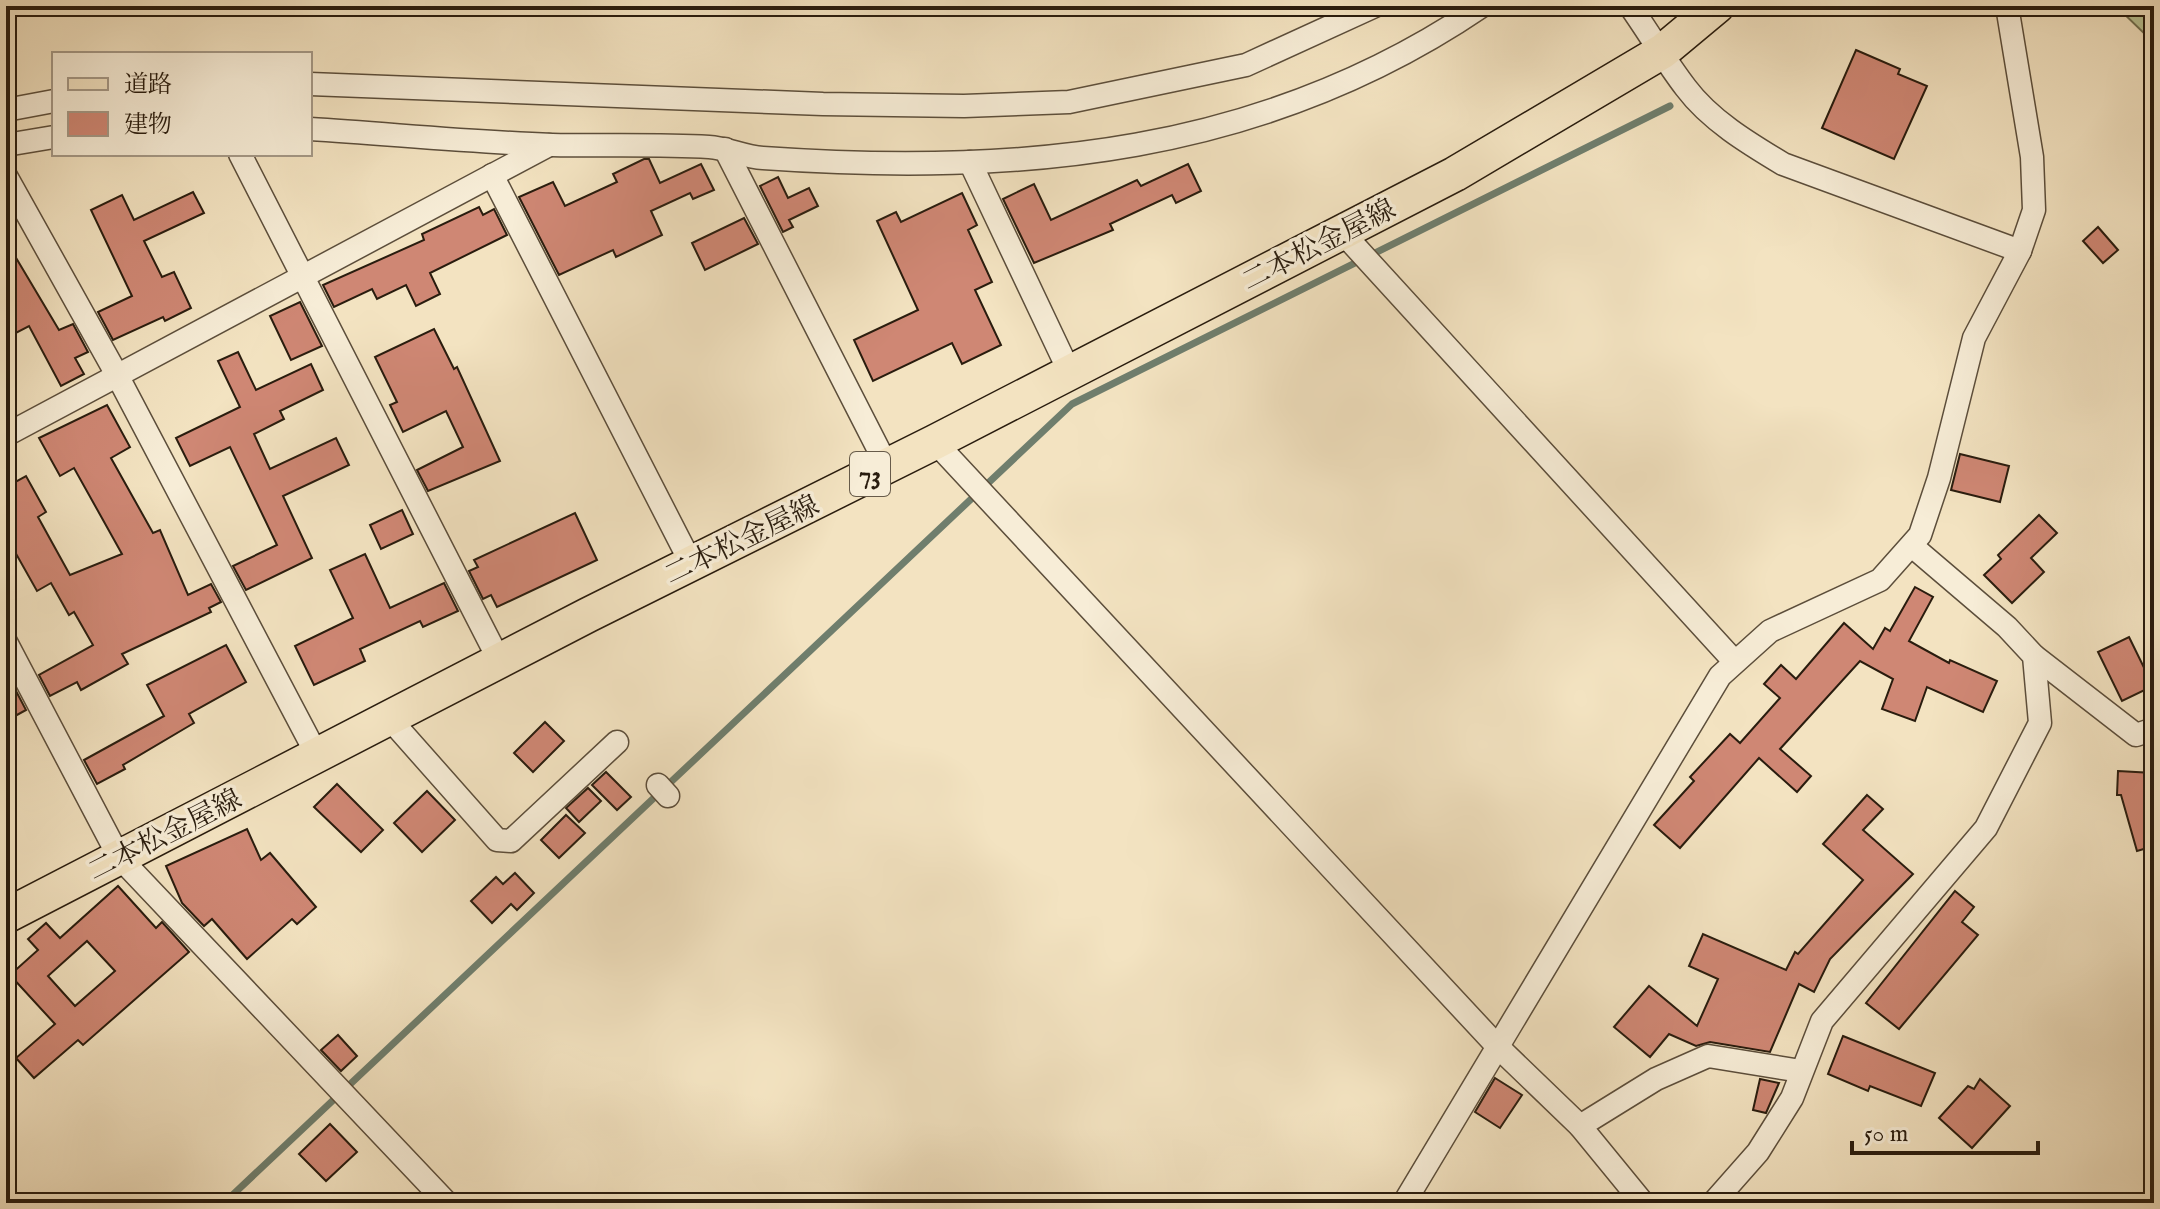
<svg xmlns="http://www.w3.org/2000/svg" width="2160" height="1209" font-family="'IM FELL English','Noto Serif JP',serif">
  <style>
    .green { fill: #b9c494; stroke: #717051; stroke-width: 2 }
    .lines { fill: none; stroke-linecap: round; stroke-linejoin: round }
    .stream { stroke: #6f7e6d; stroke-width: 7 }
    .building { fill: #cf8774; stroke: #291c0e; stroke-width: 2; fill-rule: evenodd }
    .street-casing { stroke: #5c4e3b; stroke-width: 25 }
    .primary-casing { stroke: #291c0e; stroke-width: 37 }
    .street { stroke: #f7edd7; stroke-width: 22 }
    .primary { stroke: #f3e3c1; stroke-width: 34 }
    .labels { text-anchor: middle; stroke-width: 7; stroke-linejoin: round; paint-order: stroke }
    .shield { fill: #f7edd7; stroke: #675b4a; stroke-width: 2 }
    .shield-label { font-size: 26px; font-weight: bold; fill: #291c0e }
    .street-label { font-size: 28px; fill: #291c0e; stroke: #f7edd7 }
  </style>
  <rect width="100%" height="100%" fill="#f3e3c1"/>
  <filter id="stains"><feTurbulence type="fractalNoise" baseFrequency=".0025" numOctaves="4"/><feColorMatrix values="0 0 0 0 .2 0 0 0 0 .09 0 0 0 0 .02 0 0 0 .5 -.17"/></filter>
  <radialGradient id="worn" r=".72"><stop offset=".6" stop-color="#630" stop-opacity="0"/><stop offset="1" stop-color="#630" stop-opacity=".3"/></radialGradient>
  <!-- green -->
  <polygon class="green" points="2116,6 2154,6 2154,43"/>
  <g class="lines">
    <!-- stream -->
    <polyline class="stream" points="224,1203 1072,404 1670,106"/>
  </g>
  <!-- building -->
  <g class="building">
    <polygon points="1856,50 1900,69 1898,74 1927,86 1894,159 1822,128"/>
    <polygon points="644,159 649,159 660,183 701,164 714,190 693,199 690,193 651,211 662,235 616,257 613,250 559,275 519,197 553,182 565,206 617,182 613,174"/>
    <polygon points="1188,164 1201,191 1176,203 1172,195 1110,224 1113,230 1034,263 1003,199 1034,184 1051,220 1137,180 1141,186"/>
    <polygon points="778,177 788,198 809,188 818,206 789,220 793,227 783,232 760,186"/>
    <polygon points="193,192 204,213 144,241 162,277 174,272 191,308 165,321 163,317 113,340 98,312 132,296 91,210 122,195 134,220"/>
    <polygon points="962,193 977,225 968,230 992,282 975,290 1001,345 962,364 952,343 873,381 854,340 918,310 877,221 896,212 901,222"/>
    <polygon points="479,207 483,215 494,209 507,235 430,273 440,294 416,306 406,285 377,299 372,289 334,307 323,285 424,240 422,234"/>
    <polygon points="744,218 758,244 705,270 692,243"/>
    <polygon points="2098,227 2118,250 2103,263 2083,241"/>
    <polygon points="6,241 59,330 73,324 88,352 75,358 84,374 61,386 29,326 6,338"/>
    <polygon points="300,302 322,346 291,360 270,316"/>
    <polygon points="434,329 454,369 457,367 500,461 428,491 417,470 463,447 446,411 403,432 390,405 397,402 375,357"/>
    <polygon points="238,352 256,390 311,364 323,390 280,411 284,419 254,434 270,469 336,438 349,465 283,496 312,558 246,590 233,566 277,545 230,447 190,466 176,438 240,407 218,361"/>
    <polygon points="107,405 130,447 111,458 153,533 160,530 188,595 211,584 221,602 209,608 211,612 122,654 128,664 81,690 77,682 50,696 39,675 93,645 74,612 69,615 51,583 37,591 6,536 6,487 26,476 46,512 38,517 70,575 122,554 74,468 60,476 39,438"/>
    <polygon points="1960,454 2009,466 2000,502 1951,490"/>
    <polygon points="402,510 413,534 381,549 370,525"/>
    <polygon points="575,513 597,560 497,607 491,595 483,599 469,571 478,567 474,560"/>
    <polygon points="2039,515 2057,533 2031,558 2044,572 2012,603 1984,575 2001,559 1998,555"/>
    <polygon points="365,554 390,608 444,583 458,611 423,627 420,621 360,649 365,661 314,685 295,646 353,618 330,570"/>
    <polygon points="1915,587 1933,597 1909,641 1949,663 1950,660 1997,681 1983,712 1927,687 1915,721 1882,709 1893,679 1860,661 1780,749 1811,776 1797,792 1759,758 1680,848 1654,825 1694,781 1690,777 1730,734 1740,743 1780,698 1764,684 1781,665 1796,679 1844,623 1873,649 1885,628 1890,631"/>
    <polygon points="2129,637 2153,686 2122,701 2098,652"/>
    <polygon points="226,645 246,682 189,714 194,723 123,765 125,769 97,784 84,760 164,716 147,685"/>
    <polygon points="16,691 26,710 6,721 6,696"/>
    <polygon points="545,722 564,741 533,772 514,753"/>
    <polygon points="2118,771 2153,773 2154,846 2137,851 2121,795 2117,795"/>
    <polygon points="606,772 631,797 617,810 592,785"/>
    <polygon points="337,784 383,830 361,852 314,807"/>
    <polygon points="588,788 601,801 579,822 566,808"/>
    <polygon points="427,791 455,820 422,852 394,823"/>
    <polygon points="1867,795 1883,809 1863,830 1913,874 1830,959 1814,992 1799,984 1770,1052 1710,1042 1696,1046 1669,1034 1650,1057 1614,1027 1649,986 1697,1026 1718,979 1689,966 1703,934 1786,970 1795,952 1798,954 1863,880 1823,844"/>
    <polygon points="566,815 585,833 559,858 541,840"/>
    <polygon points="247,829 261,860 270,853 316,907 297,924 292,919 247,959 212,919 204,926 182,903 166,866"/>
    <polygon points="515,873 534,893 517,910 511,904 492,923 471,901 496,877 503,884"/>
    <path d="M 118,886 L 156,928 L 162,922 L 189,952 L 83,1045 L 78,1040 L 34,1078 L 16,1058 L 55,1024 L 10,975 L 38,950 L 28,939 L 46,923 L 60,938 ZM 87,941 L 115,971 L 75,1006 L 48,976 Z"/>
    <polygon points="1955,891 1974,907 1962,922 1978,935 1899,1029 1866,1003"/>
    <polygon points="338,1035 357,1056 341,1071 321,1050"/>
    <polygon points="1843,1036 1935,1073 1921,1106 1870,1086 1868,1091 1828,1074"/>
    <polygon points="1495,1078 1522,1095 1500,1128 1475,1112"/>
    <polygon points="1760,1079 1779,1083 1766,1113 1753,1110"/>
    <polygon points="1980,1079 2010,1106 1972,1148 1939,1118 1968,1086 1974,1089"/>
    <polygon points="330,1124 357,1152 326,1181 299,1154"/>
  </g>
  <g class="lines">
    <defs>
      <g id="street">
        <path d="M 1630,6 C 1649,33 1666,62 1686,88 C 1710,120 1748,143 1783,164 L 2020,251"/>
        <polyline points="310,84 823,104 964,106 1069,102 1246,65 1375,6"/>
        <polyline points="6,110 54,101"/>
        <path d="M 310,129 C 390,134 471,142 552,145 C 604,146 657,144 709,147 C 727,148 744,157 763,158 C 1020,176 1263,155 1482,6"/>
        <polyline points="6,145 54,137"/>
        <polyline points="725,149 887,466"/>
        <polyline points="240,154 500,662"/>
        <polyline points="970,162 1069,371"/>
        <polyline points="492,175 691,563"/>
        <polyline points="6,176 117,375 317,755"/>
        <polyline points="1341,231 1734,661"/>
        <polyline points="6,435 549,145"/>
        <polyline points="935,442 1498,1047 1580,1126 1643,1203"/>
        <polyline points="6,642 119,857 447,1203"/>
        <polyline points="2034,656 2136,735 2154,729"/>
        <polyline points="389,718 497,840 511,841 617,742"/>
        <polyline points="658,785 668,796"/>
        <polyline points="1580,1126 1656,1079 1708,1056 1801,1071"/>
        <polyline points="1404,1203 1720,676 1770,631 1880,580 1920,535 1939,478 1974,338 2020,251 2034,210 2032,157 2007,6"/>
        <polyline points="1713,1203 1758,1152 1792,1098 1822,1021 1986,828 2040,723 2034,656 2007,627 1912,546"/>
      </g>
      <polyline id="primary" points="6,916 588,615 935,442 1455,174 1663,51 1717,6"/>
    </defs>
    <!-- street casing -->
    <use href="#street" class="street-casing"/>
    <!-- primary casing -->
    <use href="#primary" class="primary-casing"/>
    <!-- street -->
    <use href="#street" class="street"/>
    <!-- primary -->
    <use href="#primary" class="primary"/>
  </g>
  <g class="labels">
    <!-- shield labels -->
    <rect class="shield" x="850" y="452" width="40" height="44" rx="6"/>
    <g class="shield-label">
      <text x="870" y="483">73</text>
    </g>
    <!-- street labels -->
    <g class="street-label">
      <text transform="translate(1318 244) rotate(-27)" y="10">二本松金屋線</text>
      <text transform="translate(741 539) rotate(-26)" y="10">二本松金屋線</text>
      <text transform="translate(164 834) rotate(-27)" y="10">二本松金屋線</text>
    </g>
  </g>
  <!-- margin -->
  <rect width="2160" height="1209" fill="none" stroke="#f3e3c1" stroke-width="32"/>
  <rect x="8" y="8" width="2144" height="1193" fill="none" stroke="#291c0e" stroke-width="4"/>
  <rect x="16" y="16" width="2128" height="1177" fill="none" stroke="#291c0e" stroke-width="2"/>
  <!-- legend -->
  <rect x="52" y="52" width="260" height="104" fill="#f7edd7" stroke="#a59987" stroke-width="2"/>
  <rect x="68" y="78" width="40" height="12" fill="#f3e3c1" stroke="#a59987" stroke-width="2"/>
  <text x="124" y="92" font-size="24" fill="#291c0e">道路</text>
  <rect x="68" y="112" width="40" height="24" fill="#cf8774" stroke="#a59987" stroke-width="2"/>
  <text x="124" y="132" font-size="24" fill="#291c0e">建物</text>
  <!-- scale -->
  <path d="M1852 1141v12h186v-12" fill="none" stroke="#291c0e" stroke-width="4"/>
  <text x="1864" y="1141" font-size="24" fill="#291c0e" stroke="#f7edd7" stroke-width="6" paint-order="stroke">50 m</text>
  <rect width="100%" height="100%" filter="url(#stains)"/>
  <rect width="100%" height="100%" fill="url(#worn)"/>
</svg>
